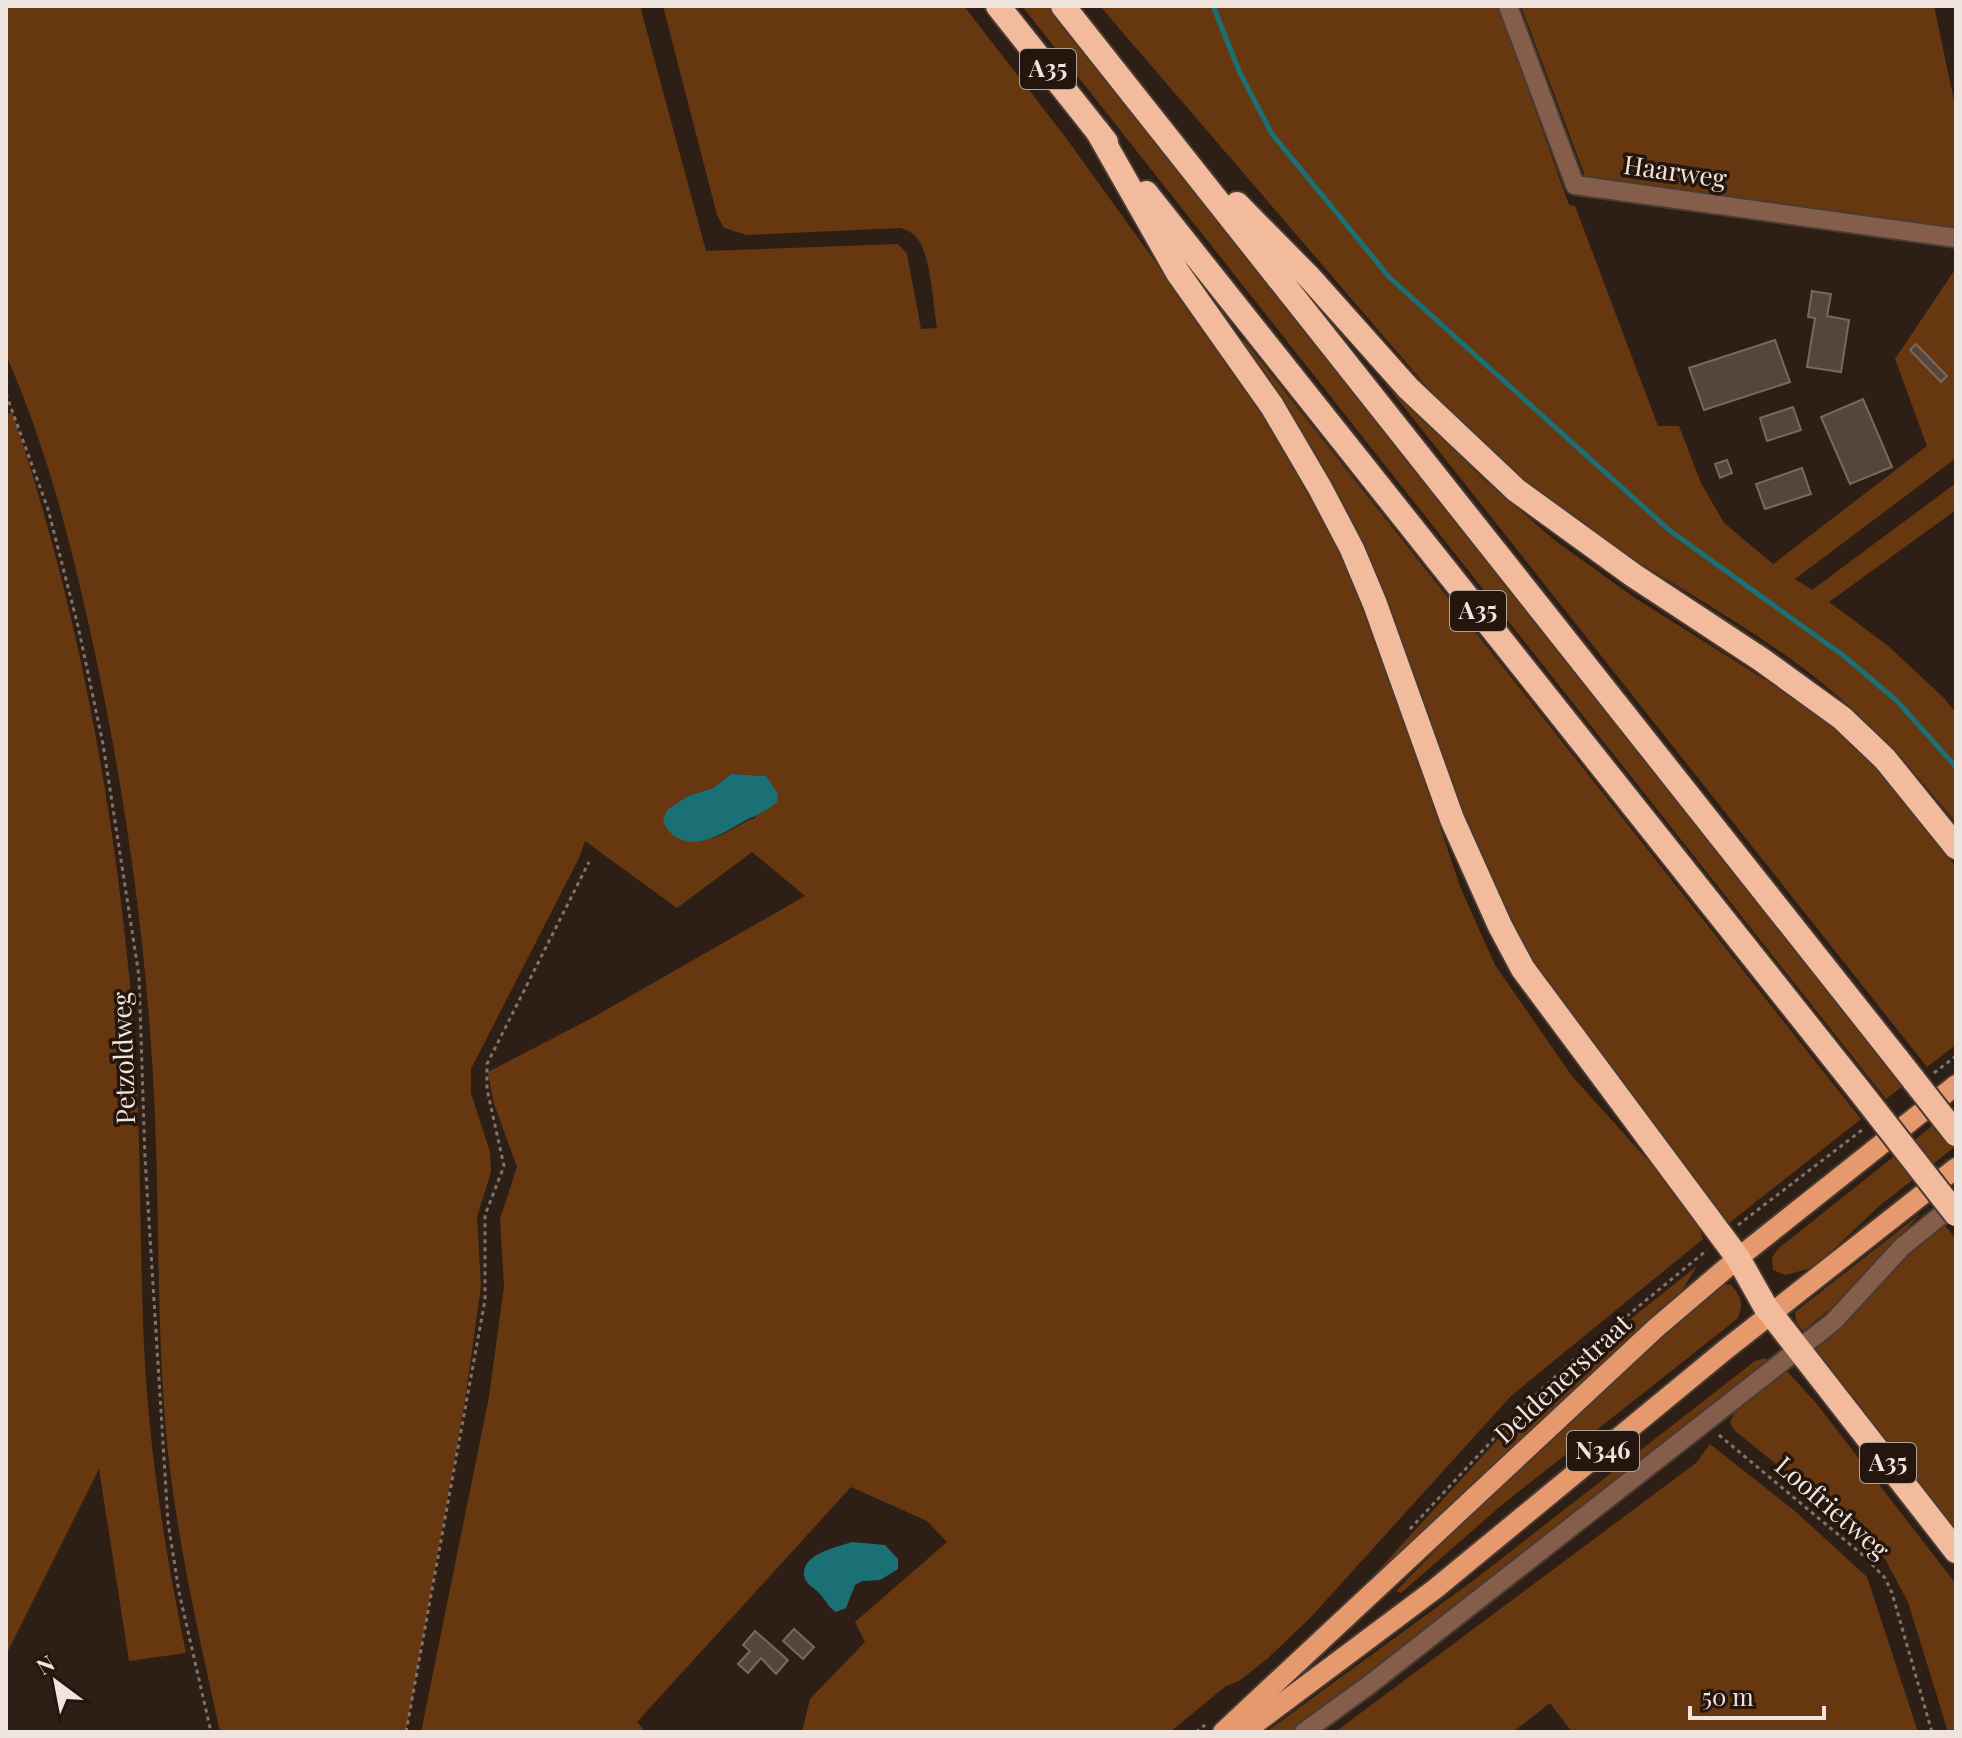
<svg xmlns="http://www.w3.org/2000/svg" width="1962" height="1738" font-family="'Playfair Display',serif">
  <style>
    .green { fill: #673710; fill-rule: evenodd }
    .water { fill: #1b7076 }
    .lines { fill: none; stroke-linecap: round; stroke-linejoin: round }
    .stream { stroke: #1b7076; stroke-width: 5 }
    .building { fill: #55453a; stroke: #79685c; stroke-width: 2 }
    .minor-casing { stroke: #493b32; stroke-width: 22 }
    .major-casing { stroke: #493b32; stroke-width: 24 }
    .highway-casing { stroke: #493b32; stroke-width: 28 }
    .path { stroke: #7f736a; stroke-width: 3; stroke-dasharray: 4 4; stroke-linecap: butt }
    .minor { stroke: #845e4a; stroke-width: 18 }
    .major { stroke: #e5996d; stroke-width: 20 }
    .highway { stroke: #f3bb9d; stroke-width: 24 }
    .highway-bridge-casing { stroke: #493b32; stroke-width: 28; stroke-linecap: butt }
    .highway-bridge { stroke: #f3bb9d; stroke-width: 24 }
    .labels { text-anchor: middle; stroke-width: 7; stroke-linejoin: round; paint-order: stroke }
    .shield { fill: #24160d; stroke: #b2a79f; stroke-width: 2 }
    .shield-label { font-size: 24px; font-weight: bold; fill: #efe5de }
    .street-label { font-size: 26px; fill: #efe5de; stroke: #24160d }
  </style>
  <rect width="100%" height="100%" fill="#2e1f16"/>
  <!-- green -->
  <g class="green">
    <path d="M 6,6 L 640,6 L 706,251 L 898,244 L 907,254 L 921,329 L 937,328 C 933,305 931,247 913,234 C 909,231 905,230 901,228 L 747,235 L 724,228 L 717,215 L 663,6 L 964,6 L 1066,138 L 1167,278 L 1249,393 L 1294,464 L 1330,532 L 1371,623 L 1461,889 L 1495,965 L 1572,1076 L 1654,1167 L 1699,1227 L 1703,1239 L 1511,1396 L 1311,1617 L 1267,1659 L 1239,1681 L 1226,1686 L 1170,1732 L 802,1732 L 810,1699 L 865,1642 L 855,1622 L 947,1542 L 927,1521 L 851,1487 L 637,1722 L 646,1732 L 421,1732 L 489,1397 L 504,1286 L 500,1219 L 517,1167 L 493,1101 L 488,1072 L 592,1018 L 805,896 L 752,852 L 677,908 L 585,841 L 579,858 L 471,1069 L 471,1093 L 490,1152 L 491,1172 L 477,1217 L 481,1286 L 465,1401 L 406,1732 L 220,1732 C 201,1645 181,1558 170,1470 C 156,1353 160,1235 155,1118 C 149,964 128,809 96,658 C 74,555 49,452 6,355 ZM 731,774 L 766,776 L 755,818 C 743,822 736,828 725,833 C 710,841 695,841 679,839 L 688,796 L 713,788 Z"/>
    <polygon points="1022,6 1049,6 1907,1083 1886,1099"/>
    <path d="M 1100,6 L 1498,6 L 1569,205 L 1575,206 L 1658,426 L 1679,426 L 1701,483 L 1724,523 L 1773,564 L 1927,446 L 1895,359 L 1956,268 L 1956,458 L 1795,579 L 1812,590 L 1956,483 L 1956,510 L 1829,602 L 1887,645 L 1943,697 L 1956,713 L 1956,823 C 1915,772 1873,724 1822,683 C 1748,623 1661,580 1583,526 C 1526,487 1477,437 1428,388 Z"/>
    <polygon points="1521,6 1934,6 1956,110 1956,232 1588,184"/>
    <polygon points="1347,335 1395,389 1482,478 1557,542 1635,598 1794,698 1844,736 1868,759 1899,795 1956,867 1956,1045 1927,1067"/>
    <polygon points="1244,340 1861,1119 1729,1223 1722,1225 1528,961 1461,819 1381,597 1239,342"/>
    <path d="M 12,412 C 74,593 110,783 129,974 C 143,1104 138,1235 145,1365 C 151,1462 166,1557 186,1653 L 129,1661 L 99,1469 L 6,1655 L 6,415 Z"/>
    <polygon points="1956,1107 1956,1146 1878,1207 1815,1267 1786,1275 1773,1270 1772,1257 1779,1248"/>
    <polygon points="1920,1214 1847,1295 1803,1331 1796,1322 1795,1312"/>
    <polygon points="1942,1222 1956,1239 1956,1543 1808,1355 1909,1250"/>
    <polygon points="1697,1266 1681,1292 1367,1583 1529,1405 1583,1357"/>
    <path d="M 1719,1284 L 1731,1285 C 1742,1297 1744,1305 1737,1319 L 1503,1504 L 1401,1593 L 1396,1591 L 1540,1443 Z"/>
    <polygon points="1765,1358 1772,1362 1310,1722 1295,1732 1266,1732 1474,1580 1755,1361"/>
    <polygon points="1787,1371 1816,1403 1956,1584 1956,1732 1948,1732 1908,1602 1885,1559 1840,1516 1734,1430 1730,1423 1736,1409 1782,1373"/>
    <polygon points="1710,1444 1796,1512 1867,1577 1918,1732 1572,1732 1550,1703 1513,1732 1335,1732 1696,1463"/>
  </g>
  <!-- water -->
  <g class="water">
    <path d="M 731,774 L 766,776 L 778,794 L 777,802 C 765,813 752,816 739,824 C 714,839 681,856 663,822 L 667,810 L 688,796 L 713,788 Z"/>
    <path d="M 852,1542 L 885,1545 L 898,1559 L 898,1569 L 880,1580 L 862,1581 L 855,1585 L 846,1608 L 836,1612 C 828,1607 826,1600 819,1593 C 815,1588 808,1586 805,1579 C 797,1555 837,1547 852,1542 Z"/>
  </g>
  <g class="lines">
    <!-- stream -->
    <polyline class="stream" points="1213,6 1240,73 1272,134 1390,278 1669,530 1844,656 1897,701 1956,767"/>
  </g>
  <!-- building -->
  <g class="building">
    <polygon points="1812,291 1831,294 1827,316 1849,320 1841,372 1807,367 1815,318 1808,317"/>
    <polygon points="1775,340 1790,382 1704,410 1689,368"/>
    <polygon points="1916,344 1947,376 1941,382 1910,350"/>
    <polygon points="1863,399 1892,467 1850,484 1821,417"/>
    <polygon points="1793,407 1801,430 1767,441 1760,418"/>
    <polygon points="1727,460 1732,473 1720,478 1715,464"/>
    <polygon points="1802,468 1811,494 1765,509 1756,484"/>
    <polygon points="794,1629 814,1647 803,1659 783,1641"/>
    <polygon points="755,1631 788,1660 776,1674 761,1658 748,1673 738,1664 750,1651 743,1645"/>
  </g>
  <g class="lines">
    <defs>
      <g id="minor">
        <polyline points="1508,6 1575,185 1956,238"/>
        <polyline points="1304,1732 1369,1685 1833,1322 1902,1247 1956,1203"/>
      </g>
      <g id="major">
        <polyline points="1223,1732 1656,1328 1738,1258 1956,1085"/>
        <polyline points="1244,1732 1435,1589 1725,1350 1956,1168"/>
      </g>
      <g id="highway">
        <polyline points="998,6 1106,142"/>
        <polyline points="1063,6 1898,1060"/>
        <polyline points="1098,132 1178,273 1272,406 1320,488 1352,549 1375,604 1452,819 1500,926 1523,969 1738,1258 1765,1306 1956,1551"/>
        <polyline points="1146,193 1859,1090"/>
        <polyline points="1237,204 1310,278 1408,388 1516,490 1633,575 1762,660 1842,718 1885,759 1956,847"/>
      </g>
    </defs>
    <!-- minor casing -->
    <use href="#minor" class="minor-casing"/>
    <!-- major casing -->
    <use href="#major" class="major-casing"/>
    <!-- highway casing -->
    <use href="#highway" class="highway-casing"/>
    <!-- path -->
    <g class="path">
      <polyline points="6,394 48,509 78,626 103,744 139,976 145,1158 168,1522 179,1592 211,1732"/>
      <polyline points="1934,1073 1956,1056"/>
      <polyline points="1738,1225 1862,1130"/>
      <polyline points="1719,1435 1865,1557 1885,1578 1892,1593 1932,1732"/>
      <polyline points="1410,1529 1524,1406 1570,1363 1707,1250"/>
      <polyline points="406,1732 485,1300 485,1215 504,1166 487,1089 487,1064 589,862"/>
      <polyline points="1196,1732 1205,1725"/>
    </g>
    <!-- minor -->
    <use href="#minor" class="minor"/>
    <!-- major -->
    <use href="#major" class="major"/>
    <!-- highway -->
    <use href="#highway" class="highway"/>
    <defs>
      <g id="highway-bridge">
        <polyline points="1898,1060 1956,1134"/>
        <polyline points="1859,1090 1956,1214"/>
      </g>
    </defs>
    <!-- highway-bridge casing -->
    <use href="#highway-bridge" class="highway-bridge-casing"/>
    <!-- highway-bridge -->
    <use href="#highway-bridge" class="highway-bridge"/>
  </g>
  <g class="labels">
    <!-- shield labels -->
    <g class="shield">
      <rect x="1020" y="49" width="56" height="40" rx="6"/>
      <rect x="1450" y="591" width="56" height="40" rx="6"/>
      <rect x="1567" y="1431" width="72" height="40" rx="6"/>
      <rect x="1860" y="1443" width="56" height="40" rx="6"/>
    </g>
    <g class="shield-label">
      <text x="1048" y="77">A35</text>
      <text x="1478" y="619">A35</text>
      <text x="1603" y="1459">N346</text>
      <text x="1888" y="1471">A35</text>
    </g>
    <!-- street labels -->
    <g class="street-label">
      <text transform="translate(1675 172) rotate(8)" y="9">Haarweg</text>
      <text transform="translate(124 1058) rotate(-92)" y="9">Petzoldweg</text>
      <text transform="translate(1563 1379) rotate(-43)" y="9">Deldenerstraat</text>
      <text transform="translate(1832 1508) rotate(41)" y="9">Loofrietweg</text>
    </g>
  </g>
  <!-- border -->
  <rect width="1962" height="1738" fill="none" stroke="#efe5de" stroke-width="16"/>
  <!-- north arrow -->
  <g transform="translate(56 1682) rotate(328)" stroke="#24160d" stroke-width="6" paint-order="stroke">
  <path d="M0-6L14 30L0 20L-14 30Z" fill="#efe5de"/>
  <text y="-12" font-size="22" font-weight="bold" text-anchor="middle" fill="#efe5de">N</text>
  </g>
  <!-- scale -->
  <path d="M1690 1706v12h134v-12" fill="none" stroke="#efe5de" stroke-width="4"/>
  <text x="1702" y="1706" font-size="24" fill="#efe5de" stroke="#24160d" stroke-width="6" paint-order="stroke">50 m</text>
</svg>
